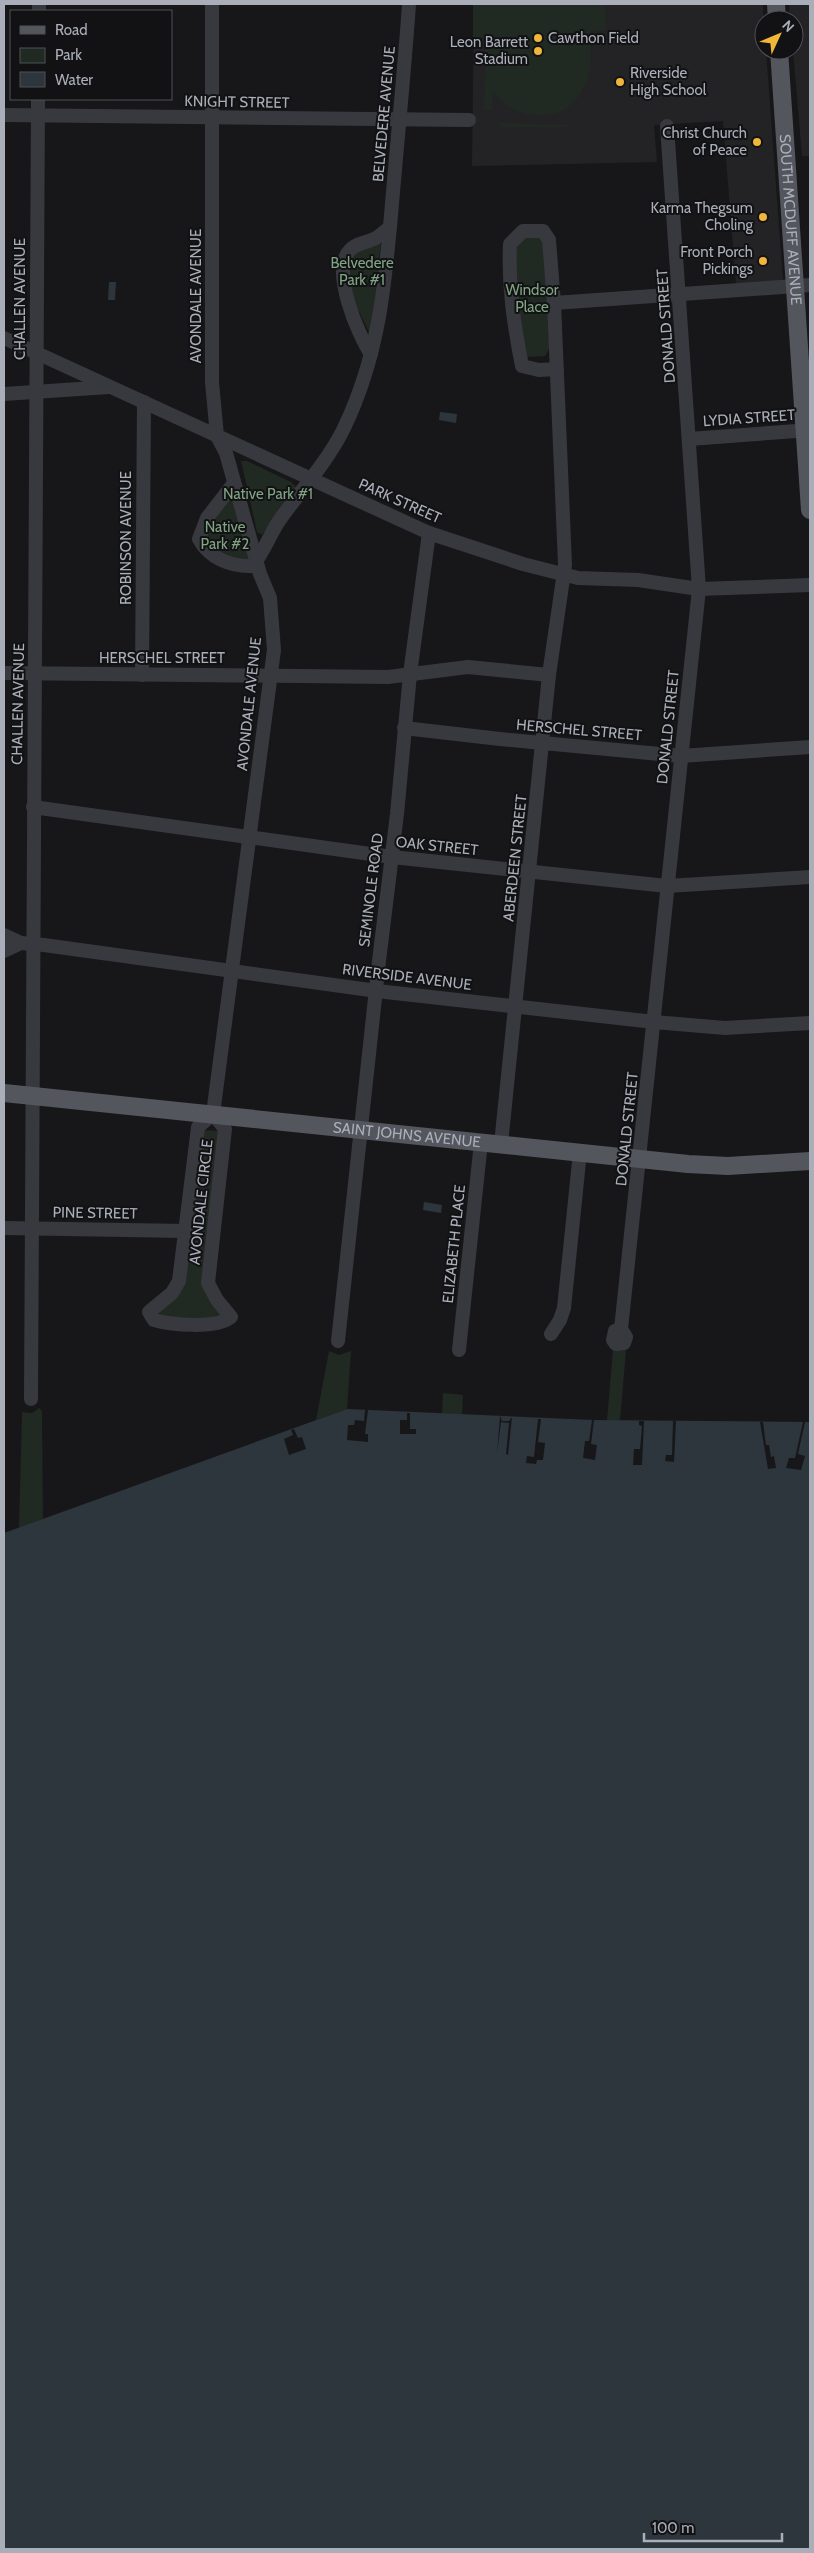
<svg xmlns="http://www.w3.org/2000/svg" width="814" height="2553" font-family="Cabin,sans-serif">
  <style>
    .built { fill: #232326 }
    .green { fill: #212923 }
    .water { fill: #2d363d }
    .pier { fill: #171719 }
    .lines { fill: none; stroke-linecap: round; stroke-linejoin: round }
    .minor { stroke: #38393e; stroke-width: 14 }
    .major { stroke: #54565d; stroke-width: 18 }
    .poi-dot { fill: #f0b639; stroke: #121214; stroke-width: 2 }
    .labels { text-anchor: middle; stroke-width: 4; stroke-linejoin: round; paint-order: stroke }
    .poi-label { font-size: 15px; fill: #aaaeb9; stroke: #121214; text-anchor: end }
    .street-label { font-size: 15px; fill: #aaaeb9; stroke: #121214 }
    .park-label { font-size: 15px; fill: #81a484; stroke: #121214 }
  </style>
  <rect width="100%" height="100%" fill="#171719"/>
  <!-- built -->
  <g class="built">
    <polygon points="474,4 763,4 764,50 766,50 783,281 736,284 723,121 654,125 657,162 472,166"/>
    <polygon points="789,4 810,4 810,156 802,156 793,50 794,20 790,20"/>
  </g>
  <!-- green -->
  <g class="green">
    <path d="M 473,4 L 605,4 L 605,30 L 591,30 C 590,47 593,67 586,83 C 569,126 520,124 493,92 L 492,110 L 484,110 L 486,37 L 473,37 Z"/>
    <polygon points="501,123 568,125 568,127 501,127"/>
    <polygon points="522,238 541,238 545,243 550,348 545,356 526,357 520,352 515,244"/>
    <polygon points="381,241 371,336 349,291 347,262 354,252"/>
    <polygon points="241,461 247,461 291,482 297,488 262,535 257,532"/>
    <polygon points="231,494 252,557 244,562 227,557 207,543 205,533"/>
    <polygon points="200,1130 221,1131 205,1287 221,1310 221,1317 216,1321 160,1316 158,1311 171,1301"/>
    <polygon points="613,1349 626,1350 620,1421 607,1420"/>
    <polygon points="329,1351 339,1355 351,1351 347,1409 316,1420"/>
    <polygon points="443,1393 463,1395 462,1415 442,1414"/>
    <polygon points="39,1408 42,1411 43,1519 19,1528 22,1412 32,1413"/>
  </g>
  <!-- water -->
  <g class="water">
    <polygon points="109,282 116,282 115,300 108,300"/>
    <polygon points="440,412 457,414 456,423 439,420"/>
    <polygon points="424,1202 442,1205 441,1213 423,1210"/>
    <polygon points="347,1409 594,1420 810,1422 810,2549 4,2549 4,1533"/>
  </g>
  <!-- pier -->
  <g class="pier">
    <polygon points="365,1410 368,1410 365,1434 368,1434 368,1442 347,1440 348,1425 354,1425 355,1420 364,1421"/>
    <polygon points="407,1413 410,1413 410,1429 416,1429 416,1434 400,1434 400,1420 407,1420"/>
    <polygon points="500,1416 502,1421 509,1421 512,1417 508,1455 506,1454 509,1423 501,1422 497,1454"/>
    <polygon points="538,1419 541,1419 538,1442 545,1443 543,1460 537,1460 536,1464 526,1463 527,1456 534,1457"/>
    <polygon points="592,1420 594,1420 591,1444 597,1445 595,1460 583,1458 585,1441 589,1441"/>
    <polygon points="639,1421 644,1421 642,1465 633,1465 634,1449 640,1449 642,1426 639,1425"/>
    <polygon points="673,1421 676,1421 674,1462 665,1461 666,1455 672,1455"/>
    <polygon points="760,1422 763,1422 766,1445 769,1445 771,1457 774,1456 776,1468 768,1469"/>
    <polygon points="803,1422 805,1422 798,1454 805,1456 801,1470 786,1468 789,1458 795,1458"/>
    <polygon points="294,1429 298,1438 302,1437 306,1449 289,1455 284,1439 293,1435 291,1430"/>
  </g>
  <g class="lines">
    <!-- minor -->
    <g class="minor">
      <polyline points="212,4 212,382 217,436 226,453 260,574 270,598 274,650 213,1114"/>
      <polyline points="39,11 39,4"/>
      <polyline points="4,115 469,120"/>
      <polyline points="554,303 810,285"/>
      <polyline points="4,338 429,533 523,564 578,578 638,580 699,589 810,585"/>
      <path d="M 371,354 C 358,335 330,269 350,250 C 356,243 366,243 374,239 C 380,236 385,231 390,227"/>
      <polyline points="4,394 109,387"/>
      <polyline points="689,439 810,430"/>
      <path d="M 234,483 L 207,518 L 199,539 C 209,558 231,567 252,566 C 264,553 270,533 281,518 C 302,489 328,461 344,428 C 383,347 386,269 394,181 C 399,122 405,63 409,4"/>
      <polyline points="4,673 388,677 468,667 549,675"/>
      <polyline points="142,675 144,402"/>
      <polyline points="404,728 500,739 681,756 810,747"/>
      <polyline points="33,807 392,857 667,886 810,877"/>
      <polyline points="4,935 21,943"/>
      <polyline points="4,951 21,943 44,945 377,991 654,1022 725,1028 810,1023"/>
      <path d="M 213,1114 L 225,1129 L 208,1283 L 217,1300 L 231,1317 C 217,1329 171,1325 154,1320 L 149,1312 L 172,1293 L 179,1281 L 198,1127 Z"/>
      <path d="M 501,1144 L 549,675 L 565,565 L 554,303 L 549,240 L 543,231 L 523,231 L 510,244 C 508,286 514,325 522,366 L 539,370 L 557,369"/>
      <polyline points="4,1228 186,1231"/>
      <polyline points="621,1329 615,1331 613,1340 616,1344 624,1343 626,1337 621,1329 699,589 667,126"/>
      <polyline points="551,1334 560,1320 564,1308 580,1152"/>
      <polyline points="338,1341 379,961 397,814 410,674 429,533"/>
      <polyline points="459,1350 481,1142"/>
      <polyline points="31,1399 38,99"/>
    </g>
    <!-- major -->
    <g class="major">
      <polyline points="776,4 777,20"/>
      <path id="s1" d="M 779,50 L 810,510"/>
      <path id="s2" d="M 4,1093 L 688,1164 L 728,1166 L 810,1161"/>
    </g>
  </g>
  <!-- markers -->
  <g class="poi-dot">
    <circle cx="538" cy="38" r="5"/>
    <circle cx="538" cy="51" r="5"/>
    <circle cx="620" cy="82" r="5"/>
    <circle cx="757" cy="142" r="5"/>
    <circle cx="763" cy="217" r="5"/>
    <circle cx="763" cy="261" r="5"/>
  </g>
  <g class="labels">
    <!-- poi labels -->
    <g class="poi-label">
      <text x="548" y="43" text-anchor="start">Cawthon Field</text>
      <text x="528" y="47">Leon Barrett<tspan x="528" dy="17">Stadium</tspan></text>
      <text x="630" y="78" text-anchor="start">Riverside<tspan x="630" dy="17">High School</tspan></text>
      <text x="747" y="138">Christ Church<tspan x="747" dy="17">of Peace</tspan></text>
      <text x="753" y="213">Karma Thegsum<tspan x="753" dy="17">Choling</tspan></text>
      <text x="753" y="257">Front Porch<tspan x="753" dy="17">Pickings</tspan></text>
    </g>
    <!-- street labels -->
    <g class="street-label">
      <text transform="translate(237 102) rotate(1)" y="5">KNIGHT STREET</text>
      <text transform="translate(384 114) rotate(-85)" y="5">BELVEDERE AVENUE</text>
      <text dy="5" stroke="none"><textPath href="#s1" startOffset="170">SOUTH MCDUFF AVENUE</textPath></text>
      <text transform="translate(196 296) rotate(-90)" y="5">AVONDALE AVENUE</text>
      <text transform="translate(20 299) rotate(-90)" y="5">CHALLEN AVENUE</text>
      <text transform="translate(666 326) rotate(-94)" y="5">DONALD STREET</text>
      <text transform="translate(749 418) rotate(-4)" y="5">LYDIA STREET</text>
      <text transform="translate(400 501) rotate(24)" y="5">PARK STREET</text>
      <text transform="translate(126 538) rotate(-90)" y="5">ROBINSON AVENUE</text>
      <text x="162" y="663">HERSCHEL STREET</text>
      <text transform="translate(18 704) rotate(-89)" y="5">CHALLEN AVENUE</text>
      <text transform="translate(249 704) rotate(-84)" y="5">AVONDALE AVENUE</text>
      <text transform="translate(668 727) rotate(-84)" y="5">DONALD STREET</text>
      <text transform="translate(579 730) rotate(5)" y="5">HERSCHEL STREET</text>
      <text transform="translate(437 846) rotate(6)" y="5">OAK STREET</text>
      <text transform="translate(515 858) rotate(-84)" y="5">ABERDEEN STREET</text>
      <text transform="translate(371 890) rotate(-83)" y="5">SEMINOLE ROAD</text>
      <text transform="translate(407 977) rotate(7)" y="5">RIVERSIDE AVENUE</text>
      <text transform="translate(627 1129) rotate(-84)" y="5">DONALD STREET</text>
      <text dy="5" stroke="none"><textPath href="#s2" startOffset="405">SAINT JOHNS AVENUE</textPath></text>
      <text transform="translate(201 1202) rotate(-84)" y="5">AVONDALE CIRCLE</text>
      <text transform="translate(95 1213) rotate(1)" y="5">PINE STREET</text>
      <text transform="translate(454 1244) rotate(-84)" y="5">ELIZABETH PLACE</text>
    </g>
    <!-- park labels -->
    <g class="park-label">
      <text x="362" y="268">Belvedere<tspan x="362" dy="17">Park #1</tspan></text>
      <text x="532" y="295">Windsor<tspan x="532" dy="17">Place</tspan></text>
      <text x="268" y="499">Native Park #1</text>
      <text x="225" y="532">Native<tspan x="225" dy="17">Park #2</tspan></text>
    </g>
  </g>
  <!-- border -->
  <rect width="814" height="2553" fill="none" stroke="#aaaeb9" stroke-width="10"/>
  <!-- legend -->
  <rect x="10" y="10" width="162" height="90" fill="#121214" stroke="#4f5056"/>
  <rect x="20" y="26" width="25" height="8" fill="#54565d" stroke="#4f5056"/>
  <text x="55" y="35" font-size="15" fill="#aaaeb9">Road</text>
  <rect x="20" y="48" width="25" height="15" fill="#212923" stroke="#4f5056"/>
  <text x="55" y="60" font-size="15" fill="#aaaeb9">Park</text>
  <rect x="20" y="72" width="25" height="15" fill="#2d363d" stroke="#4f5056"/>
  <text x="55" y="85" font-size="15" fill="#aaaeb9">Water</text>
  <!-- north arrow -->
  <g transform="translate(779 35) rotate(46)"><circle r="24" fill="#121214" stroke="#4f5056"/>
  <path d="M0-4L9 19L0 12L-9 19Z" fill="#f0b639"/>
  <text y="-8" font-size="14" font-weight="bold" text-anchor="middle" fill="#aaaeb9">N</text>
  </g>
  <!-- scale -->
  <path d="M644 2533v8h138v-8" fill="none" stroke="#aaaeb9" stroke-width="2.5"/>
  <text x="652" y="2533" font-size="15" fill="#aaaeb9" stroke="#121214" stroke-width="4" paint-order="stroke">100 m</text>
</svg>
